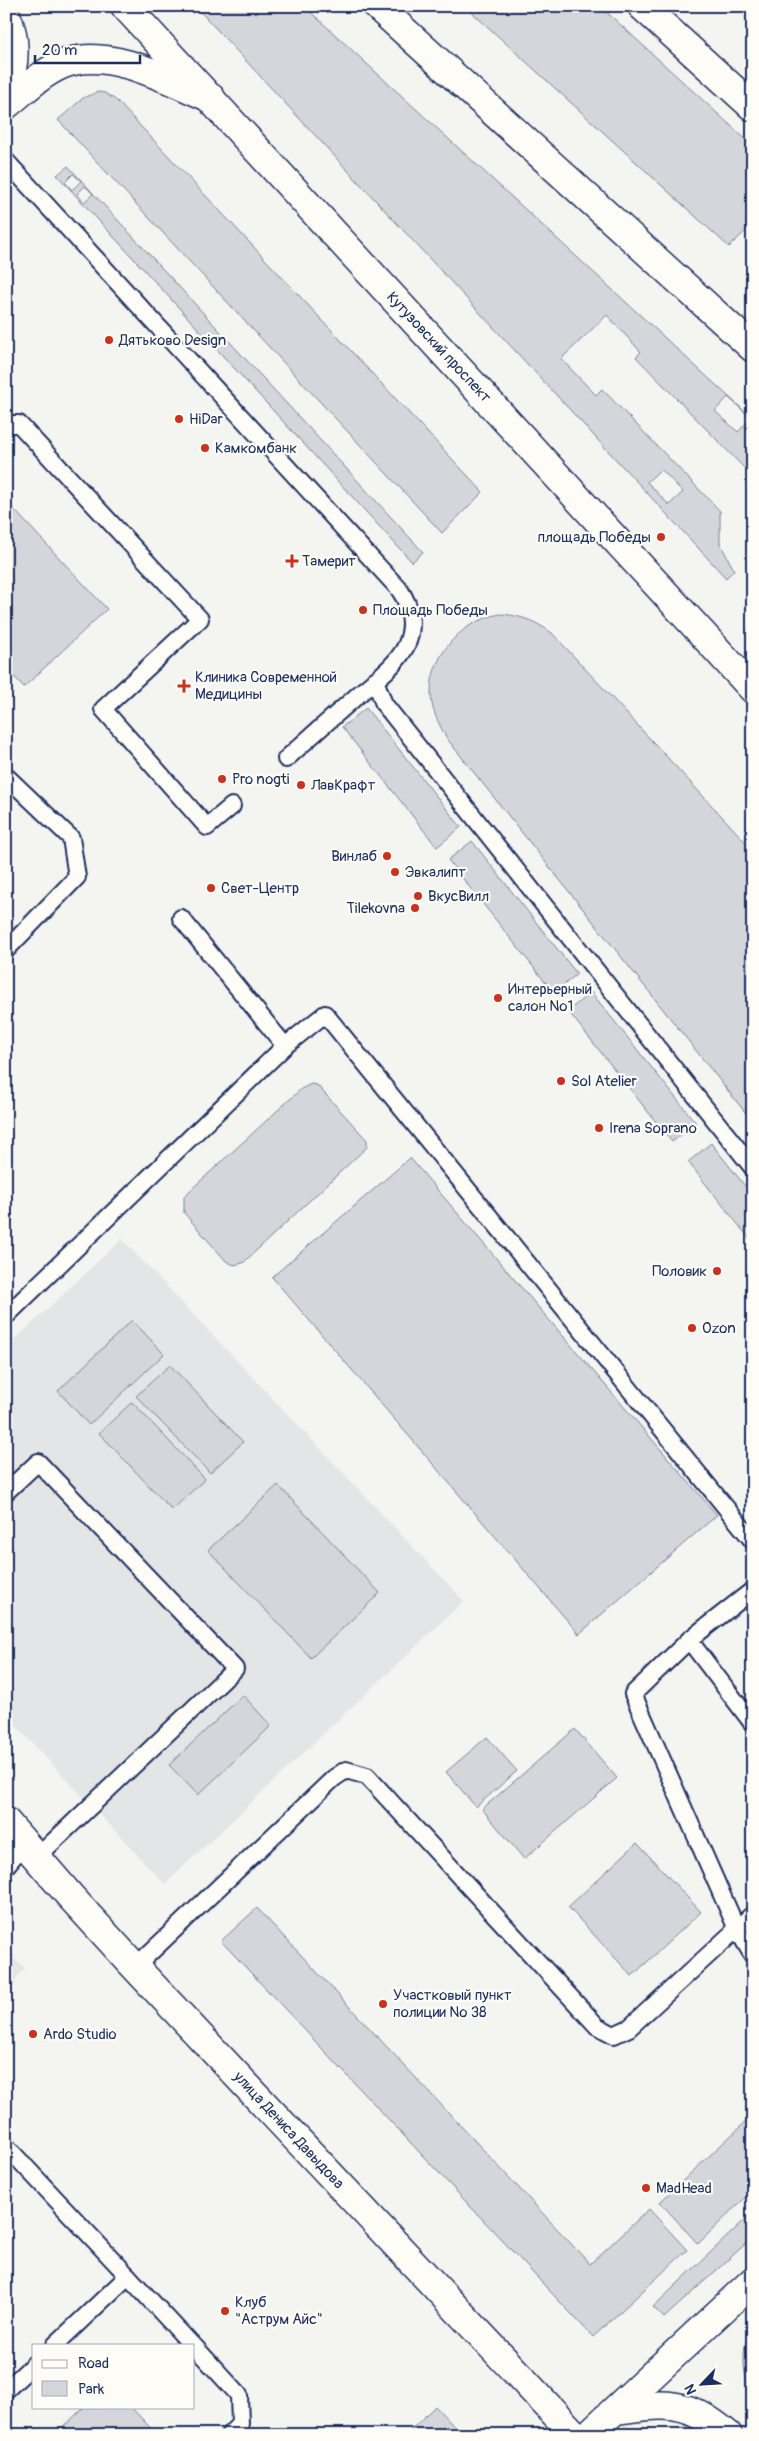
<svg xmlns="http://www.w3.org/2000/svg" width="759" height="2441" font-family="Pangolin,sans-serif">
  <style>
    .built { fill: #e4e5e6 }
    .green { fill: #d4d6db; stroke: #78829c; fill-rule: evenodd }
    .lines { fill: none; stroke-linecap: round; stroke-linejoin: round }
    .service-casing { stroke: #1b2f5e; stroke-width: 20 }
    .minor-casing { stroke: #1b2f5e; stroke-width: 31 }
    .tertiary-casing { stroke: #1b2f5e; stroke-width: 31 }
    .primary-casing { stroke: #1b2f5e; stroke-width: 31 }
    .service { stroke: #fdfcf7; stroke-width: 16 }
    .minor { stroke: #fdfcf7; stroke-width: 28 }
    .tertiary { stroke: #fdfcf7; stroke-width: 28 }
    .primary { stroke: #fdfcf7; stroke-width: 28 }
    .poi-dot { fill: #c8321e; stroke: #fdfcf7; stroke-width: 2 }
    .labels { text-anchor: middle; stroke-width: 4.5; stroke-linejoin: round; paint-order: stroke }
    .poi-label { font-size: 15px; fill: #1b2f5e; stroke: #fdfcf7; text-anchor: start }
    .street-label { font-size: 15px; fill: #1b2f5e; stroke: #fdfcf7 }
  </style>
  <rect width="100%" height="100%" fill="#f4f4f1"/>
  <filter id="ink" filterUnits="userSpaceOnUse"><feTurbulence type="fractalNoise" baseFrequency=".02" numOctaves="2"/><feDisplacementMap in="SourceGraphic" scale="10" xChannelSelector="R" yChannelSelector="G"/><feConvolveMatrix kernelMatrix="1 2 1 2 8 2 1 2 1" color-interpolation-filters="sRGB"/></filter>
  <g filter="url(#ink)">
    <!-- built -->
    <g class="built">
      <polygon points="122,1239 464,1601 165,1884 6,1715 6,1348"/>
      <polygon points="6,1952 25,1968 6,1990"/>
    </g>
    <!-- green -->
    <g class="green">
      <path d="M 195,6 L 304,6 L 753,419 L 753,477 L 636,357 L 641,352 L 607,315 L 561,359 L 596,395 L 602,389 L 720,511 L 720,543 L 734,570 L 726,578 ZM 728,397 L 751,418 L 738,432 L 715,411 ZM 661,469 L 683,492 L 669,505 L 647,482 Z"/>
      <polygon points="465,6 600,6 753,146 753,224 729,247"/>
      <polygon points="97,92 105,93 117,101 483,492 442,533 58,120 83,98"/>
      <path d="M 68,166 L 423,552 L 412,562 L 57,175 ZM 73,174 L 81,181 L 72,190 L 65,182 ZM 85,186 L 93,194 L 84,202 L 77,194 Z"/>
      <polygon points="6,501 107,609 24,687 6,668"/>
      <path d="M 502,614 C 522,616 535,621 552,633 L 753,850 L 753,1122 L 448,740 C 442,730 436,719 433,708 C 422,664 459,619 502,614 Z"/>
      <polygon points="366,708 461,827 437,847 342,727"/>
      <polygon points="472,841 577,974 554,993 448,860"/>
      <polygon points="591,992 696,1123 672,1142 568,1011"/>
      <polygon points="311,1084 317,1085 367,1140 367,1147 243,1263 234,1265 226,1261 184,1213 184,1196 301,1089"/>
      <polygon points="711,1143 753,1196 753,1243 688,1162"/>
      <polygon points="410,1158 717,1515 579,1634 272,1277"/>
      <polygon points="132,1320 164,1354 89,1425 58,1391"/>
      <polygon points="170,1365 243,1442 210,1473 136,1396"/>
      <polygon points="132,1402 205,1479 172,1510 99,1433"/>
      <polygon points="278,1485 380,1593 311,1658 208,1550"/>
      <polygon points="243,1695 271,1726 198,1795 169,1765"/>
      <polygon points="575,1729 617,1778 524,1859 482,1809"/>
      <polygon points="487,1737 517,1771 476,1807 446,1772"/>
      <polygon points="637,1843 701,1912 632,1976 568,1907"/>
      <polygon points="257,1908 590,2264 649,2209 687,2250 593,2337 221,1941"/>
      <polygon points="753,2115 753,2190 698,2244 660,2202"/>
      <polygon points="753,2212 753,2237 664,2318 653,2307"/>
      <path d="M 753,2327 L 753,2399 C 743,2379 739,2345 753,2327 Z"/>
      <polygon points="435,2406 462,2435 406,2435"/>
      <polygon points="84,2407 131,2407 157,2435 55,2435"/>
    </g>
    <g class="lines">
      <defs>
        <g id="service">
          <path d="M 6,161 L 399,589 C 411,606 415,626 406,646 C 396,666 374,681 358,695 C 334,716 310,737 286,759"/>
          <polyline points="6,424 19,424 200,619 103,709 207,827 232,806"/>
          <polyline points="375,680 384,704 753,1168"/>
          <polyline points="6,776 71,838 77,877 6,950"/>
          <polyline points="181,918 285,1046"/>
          <polyline points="6,1316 285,1046 325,1014 753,1541"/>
          <polyline points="6,1492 38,1462 235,1669 36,1858"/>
          <polyline points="753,1590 689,1640 633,1694 737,1929 753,1956"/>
          <polyline points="689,1640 753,1724"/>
          <polyline points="6,1866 24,1844 17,1839"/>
          <polyline points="135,1967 334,1778 346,1770 367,1776 597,2026 614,2035 629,2028 753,1914"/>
          <polyline points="6,2146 128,2276"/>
          <polyline points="55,2345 128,2276 192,2345"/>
          <polyline points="194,2346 239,2395 240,2424 229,2435"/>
          <polyline points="6,2390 34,2364"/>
        </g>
        <polyline id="minor" points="642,6 753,107"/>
        <g id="tertiary">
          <path d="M 6,15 C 17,40 15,67 6,92"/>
          <path d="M 6,105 C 25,90 45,69 69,62 C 114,49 170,81 211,98"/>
          <polyline points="6,1822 70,1896 135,1967 575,2435"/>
          <path d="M 616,2410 C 666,2403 688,2400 728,2435"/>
          <polyline points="588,2435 753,2281"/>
        </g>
        <g id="primary">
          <polyline points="125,6 753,689"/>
          <polyline points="377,6 753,348"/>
        </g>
      </defs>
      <!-- service casing -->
      <use href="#service" class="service-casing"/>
      <!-- minor casing -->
      <use href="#minor" class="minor-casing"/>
      <!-- tertiary casing -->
      <use href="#tertiary" class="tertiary-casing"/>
      <!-- primary casing -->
      <use href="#primary" class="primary-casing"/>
      <!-- service -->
      <use href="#service" class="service"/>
      <!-- minor -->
      <use href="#minor" class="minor"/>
      <!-- tertiary -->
      <use href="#tertiary" class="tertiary"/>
      <!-- primary -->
      <use href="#primary" class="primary"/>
    </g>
  </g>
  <!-- markers -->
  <g class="poi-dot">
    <circle cx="109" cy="340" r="5"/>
    <circle cx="179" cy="419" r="5"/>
    <circle cx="205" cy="448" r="5"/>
    <circle cx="661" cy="537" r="5"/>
    <path d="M289.5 553.5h5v5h5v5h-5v5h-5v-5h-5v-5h5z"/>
    <circle cx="363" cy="610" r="5"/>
    <path d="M181.5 678.5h5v5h5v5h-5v5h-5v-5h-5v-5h5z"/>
    <circle cx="222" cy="779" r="5"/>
    <circle cx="301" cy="785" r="5"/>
    <circle cx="387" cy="856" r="5"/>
    <circle cx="395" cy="872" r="5"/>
    <circle cx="211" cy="888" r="5"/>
    <circle cx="418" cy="896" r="5"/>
    <circle cx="415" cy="908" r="5"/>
    <circle cx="498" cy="998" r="5"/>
    <circle cx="561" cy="1081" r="5"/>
    <circle cx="599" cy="1128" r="5"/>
    <circle cx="717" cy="1271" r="5"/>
    <circle cx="692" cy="1328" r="5"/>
    <circle cx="383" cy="2004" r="5"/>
    <circle cx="33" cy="2034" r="5"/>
    <circle cx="646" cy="2188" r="5"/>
    <circle cx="225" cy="2311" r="5"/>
  </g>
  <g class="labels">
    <!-- poi labels -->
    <g class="poi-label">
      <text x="119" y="345">Дятьково Design</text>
      <text x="189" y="424">HiDar</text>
      <text x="215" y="453">Камкомбанк</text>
      <text x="651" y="542" text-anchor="end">площадь Победы</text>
      <text x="302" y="566">Тамерит</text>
      <text x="373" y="615">Площадь Победы</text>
      <text x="195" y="682">Клиника Современной<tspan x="195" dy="17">Медицины</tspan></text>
      <text x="232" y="784">Pro nogti</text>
      <text x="311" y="790">ЛавКрафт</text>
      <text x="377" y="861" text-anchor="end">Винлаб</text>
      <text x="405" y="877">Эвкалипт</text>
      <text x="221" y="893">Свет-Центр</text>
      <text x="428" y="901">ВкусВилл</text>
      <text x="405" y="913" text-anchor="end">Tilekovna</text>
      <text x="508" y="994">Интерьерный<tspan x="508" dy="17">салон №1</tspan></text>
      <text x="571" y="1086">Sol Atelier</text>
      <text x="609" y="1133">Irena Soprano</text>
      <text x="707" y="1276" text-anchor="end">Половик</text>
      <text x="702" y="1333">Ozon</text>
      <text x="393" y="2000">Участковый пункт<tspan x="393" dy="17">полиции № 38</tspan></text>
      <text x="43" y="2039">Ardo Studio</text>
      <text x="656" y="2193">MadHead</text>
      <text x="235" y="2307">Клуб<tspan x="235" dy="17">"Аструм Айс"</tspan></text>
    </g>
    <!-- street labels -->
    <g class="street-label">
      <text transform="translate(439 347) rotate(47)" y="5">Кутузовский проспект</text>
      <text transform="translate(289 2130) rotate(47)" y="5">улица Дениса Давыдова</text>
    </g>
  </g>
  <!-- margin -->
  <rect width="759" height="2441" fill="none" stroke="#fdfcf7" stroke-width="25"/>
  <rect x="12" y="12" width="734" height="2416" fill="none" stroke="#1b2f5e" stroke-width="2" filter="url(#ink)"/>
  <!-- legend -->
  <rect x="32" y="2344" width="162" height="65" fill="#fdfcf7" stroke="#a3aaba"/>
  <rect x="42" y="2360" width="25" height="8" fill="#fdfcf7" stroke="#a3aaba"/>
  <text x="78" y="2368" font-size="15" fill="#1b2f5e">Road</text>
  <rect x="42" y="2381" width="25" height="15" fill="#d4d6db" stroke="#a3aaba"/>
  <text x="78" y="2394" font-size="15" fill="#1b2f5e">Park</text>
  <!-- north arrow -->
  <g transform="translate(702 2384) rotate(245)" stroke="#fdfcf7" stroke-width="4" paint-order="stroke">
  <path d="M0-4L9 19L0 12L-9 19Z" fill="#1b2f5e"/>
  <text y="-8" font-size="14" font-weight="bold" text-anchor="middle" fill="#1b2f5e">N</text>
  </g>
  <!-- scale -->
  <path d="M35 55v8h105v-8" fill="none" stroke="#1b2f5e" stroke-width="2.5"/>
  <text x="42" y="55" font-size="15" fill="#1b2f5e" stroke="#fdfcf7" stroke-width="4" paint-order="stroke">20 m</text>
</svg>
